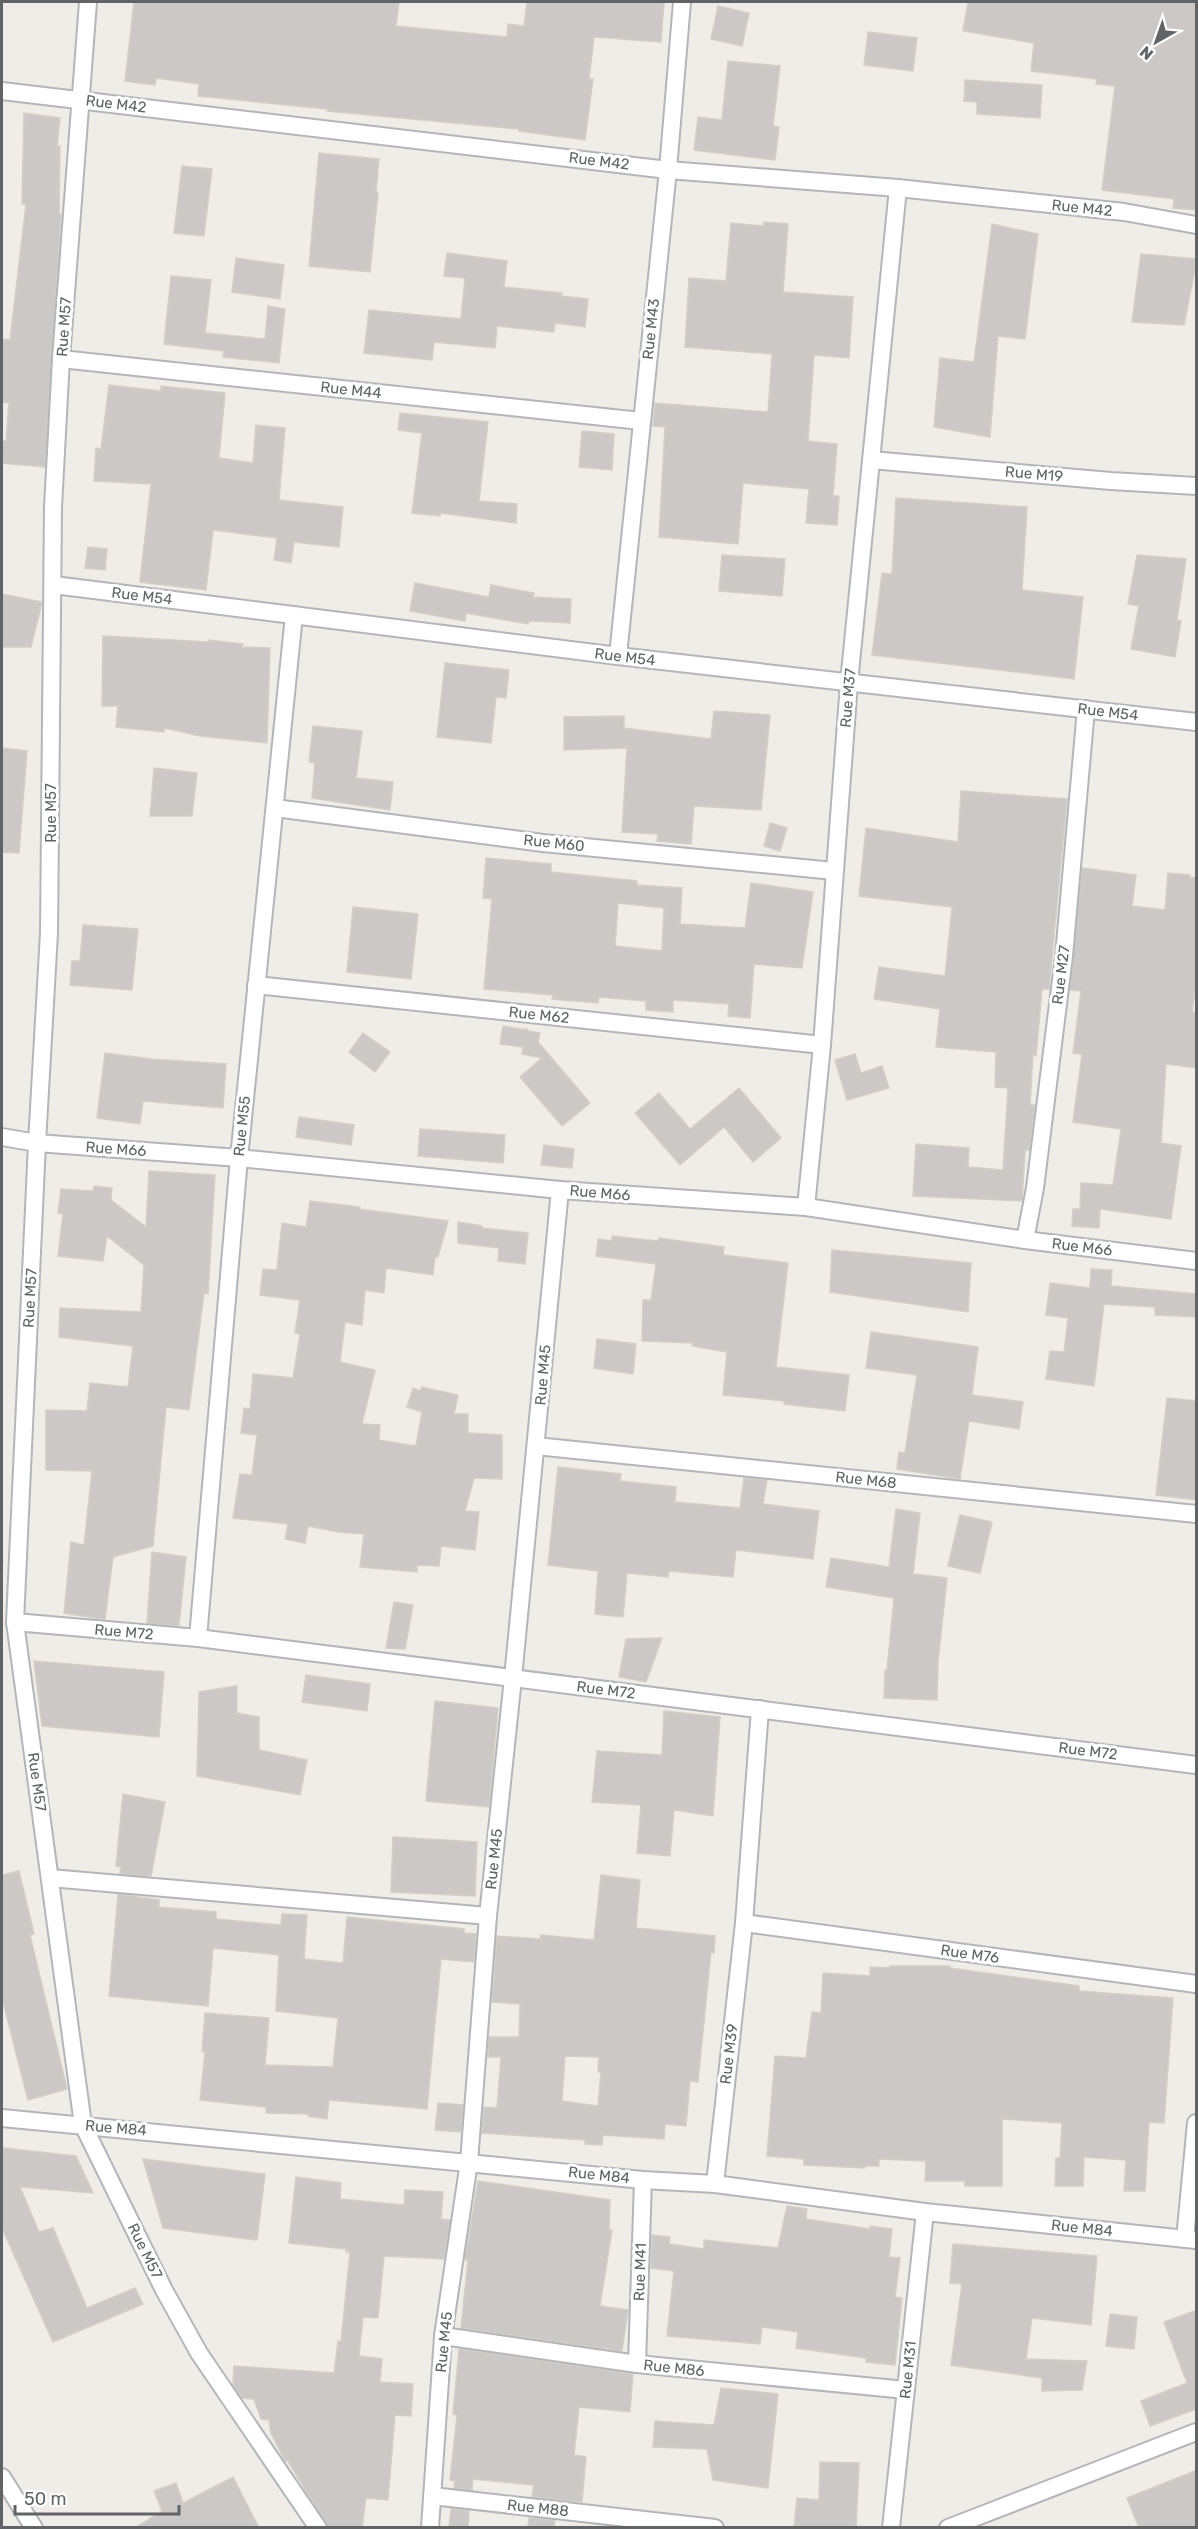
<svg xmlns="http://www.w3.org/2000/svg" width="1198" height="2529" font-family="Rubik,sans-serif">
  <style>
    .building { fill: #cbc8c5; stroke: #d4cec8; stroke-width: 1.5; fill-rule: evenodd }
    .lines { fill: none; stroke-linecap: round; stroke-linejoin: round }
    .street-casing { stroke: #b3b6b9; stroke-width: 20 }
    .street { stroke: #fff; stroke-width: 16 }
    .labels { text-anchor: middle; stroke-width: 6; stroke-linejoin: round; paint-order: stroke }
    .street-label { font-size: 15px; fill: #606467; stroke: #fff }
  </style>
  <rect width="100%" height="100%" fill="#f0ede9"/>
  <!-- building -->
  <g class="building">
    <polygon points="134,2 399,2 396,26 507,37 508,24 524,26 527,2 664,2 661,42 594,37 589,79 593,79 585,140 519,131 519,129 327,111 327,109 198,96 199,84 156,78 155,85 125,81"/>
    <polygon points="968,2 1197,2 1197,210 1173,208 1174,199 1102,190 1115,86 1096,84 1097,79 1031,71 1034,43 963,31"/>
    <polygon points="718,6 749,13 742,46 711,39"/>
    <polygon points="868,32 917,38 913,71 864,65"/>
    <polygon points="728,61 780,66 773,126 779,127 775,160 694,150 698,117 722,120"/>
    <polygon points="965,80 1042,85 1040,118 977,114 977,102 964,101"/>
    <polygon points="24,113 60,118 57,146 60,146 59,214 61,214 45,467 2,463 2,441 6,441 9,403 2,402 2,339 10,340 26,204 22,204"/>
    <polygon points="319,153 379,159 376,192 378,193 370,272 309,266"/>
    <polygon points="182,166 212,169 204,236 174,233"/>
    <polygon points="764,222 788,224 783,292 853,297 849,358 814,355 808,441 837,444 833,496 839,496 837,525 806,523 809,489 743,483 738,544 659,537 665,427 653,426 655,403 768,412 772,354 685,347 689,278 726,281 731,223 763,226"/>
    <polygon points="992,224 1038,234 1025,339 998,336 990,437 934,427 940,358 974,362"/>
    <polygon points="447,253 507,261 504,287 562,293 561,296 588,299 585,327 555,323 554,332 497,326 495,348 434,342 432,360 364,353 369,310 461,319 465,278 444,276"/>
    <polygon points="1141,254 1197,259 1184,325 1132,322"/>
    <polygon points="236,258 284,265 280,299 232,292"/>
    <polygon points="171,276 211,280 205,333 265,339 268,306 285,309 279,363 223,357 224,351 164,344"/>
    <polygon points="109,385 161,391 161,386 225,393 219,458 253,463 256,425 285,428 279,500 343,507 339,547 294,542 291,563 274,560 277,538 213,530 206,590 140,582 151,484 94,481 96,448 101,449"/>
    <polygon points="400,413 488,422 479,501 517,504 516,523 441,513 440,516 412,513 422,433 398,430"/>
    <polygon points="582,431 614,434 612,470 579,467"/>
    <polygon points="896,498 1027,507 1022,590 1083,597 1074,679 872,655 882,573 892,574"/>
    <polygon points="88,547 107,549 105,570 85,568"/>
    <polygon points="722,555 785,559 782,596 719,591"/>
    <polygon points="1137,555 1186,559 1177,620 1181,621 1175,657 1131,649 1139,606 1128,604"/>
    <polygon points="415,583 489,597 491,585 534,593 533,597 571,599 570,623 529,621 528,624 466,613 465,621 410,611"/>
    <polygon points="2,594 42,602 31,647 2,647"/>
    <polygon points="103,636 209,642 209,640 243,644 242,647 270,648 267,743 200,736 164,728 164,732 116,727 118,706 102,706"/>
    <polygon points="445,663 509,670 506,698 496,697 491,743 437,737"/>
    <polygon points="714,711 770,715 761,810 694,806 691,844 657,841 658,834 622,832 627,748 564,750 564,717 624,716 624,728 711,739"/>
    <polygon points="313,726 362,731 356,778 393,782 390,810 312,798 315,763 309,762"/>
    <polygon points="2,748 27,751 19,853 2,852"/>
    <polygon points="154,768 197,773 192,816 150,816"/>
    <polygon points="961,791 1067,799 1049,989 1042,989 1036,1056 1033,1055 1030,1105 1035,1105 1029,1150 1025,1150 1022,1201 913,1196 916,1144 969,1148 968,1167 1003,1170 1008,1088 995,1087 996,1052 936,1047 940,1009 874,999 879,967 945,976 952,907 859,896 866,828 958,842"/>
    <polygon points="770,823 787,828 780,851 764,846"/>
    <path d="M 486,858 L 551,864 L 551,872 L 637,881 L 637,885 L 682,888 L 680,924 L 745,928 L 751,883 L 813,892 L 802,968 L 754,964 L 750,1018 L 728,1016 L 729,1004 L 673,1000 L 673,1012 L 646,1010 L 646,1001 L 599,997 L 598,1003 L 552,999 L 553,995 L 484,989 L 492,899 L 483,898 ZM 618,903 L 664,908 L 662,951 L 615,946 Z"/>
    <polygon points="1082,868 1136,875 1132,906 1165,910 1168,873 1190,875 1189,877 1197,878 1197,977 1192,1012 1197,1012 1197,1068 1166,1064 1161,1143 1181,1146 1171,1219 1100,1209 1099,1228 1072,1226 1073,1209 1080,1209 1081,1183 1113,1185 1121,1129 1073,1122 1082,1054 1073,1053 1081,991 1070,990"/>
    <polygon points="353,907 418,914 411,979 347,972"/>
    <polygon points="83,925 138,929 132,990 70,985 72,961 80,961"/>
    <polygon points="503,1026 526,1030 526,1028 529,1031 540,1033 538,1042 590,1103 562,1126 520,1077 542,1058 522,1054 523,1047 500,1044"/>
    <polygon points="363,1033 390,1052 375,1072 349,1052"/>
    <polygon points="105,1053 151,1059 226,1064 223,1108 143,1101 140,1124 97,1118"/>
    <polygon points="855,1054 861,1073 882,1066 889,1088 847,1100 835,1060"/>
    <polygon points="739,1088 781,1138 753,1162 724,1127 680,1165 635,1113 659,1093 690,1129"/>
    <polygon points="299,1117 354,1125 351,1145 296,1137"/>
    <polygon points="420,1129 505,1135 503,1163 418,1156"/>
    <polygon points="544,1145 574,1149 572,1168 541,1165"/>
    <polygon points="149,1171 215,1175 208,1294 204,1293 189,1410 166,1407 153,1546 113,1557 105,1619 95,1618 64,1613 71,1542 84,1545 92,1471 46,1470 46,1410 87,1411 90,1383 128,1387 133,1346 59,1337 60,1308 141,1312 144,1265 107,1236 103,1261 58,1256 63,1214 58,1213 61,1189 93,1191 94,1186 112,1188 111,1200 146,1227"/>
    <polygon points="310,1201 360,1207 359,1209 448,1221 438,1257 435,1257 433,1275 386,1268 384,1293 365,1290 362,1325 345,1322 340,1362 375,1370 362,1424 380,1425 379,1440 416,1446 422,1412 407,1407 413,1388 420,1391 422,1387 458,1395 454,1414 468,1414 468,1433 502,1435 502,1479 474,1478 465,1511 479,1512 475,1550 441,1546 439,1566 417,1565 417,1572 360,1567 364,1534 338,1532 308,1526 305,1543 285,1539 288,1524 233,1518 240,1474 252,1475 257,1435 241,1433 244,1408 250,1409 253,1374 293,1378 300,1334 295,1333 300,1300 260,1295 263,1269 277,1270 282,1223 306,1227"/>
    <polygon points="458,1222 482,1226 482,1228 528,1233 525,1264 498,1261 499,1248 458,1243"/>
    <polygon points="612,1236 658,1241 659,1238 724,1247 723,1255 788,1263 776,1367 849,1375 845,1411 784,1404 784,1401 723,1395 727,1352 692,1346 693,1343 642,1341 643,1300 651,1300 656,1264 596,1256 598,1239 612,1241"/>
    <polygon points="832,1250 971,1263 968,1312 830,1292"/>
    <polygon points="1091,1269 1112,1270 1111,1286 1197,1294 1197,1317 1155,1315 1155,1307 1104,1304 1094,1386 1046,1379 1050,1351 1064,1352 1068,1318 1046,1315 1050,1283 1090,1288"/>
    <polygon points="871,1332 978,1347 972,1395 1023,1402 1019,1429 969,1421 960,1479 897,1469 899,1452 905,1453 917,1375 866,1368"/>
    <polygon points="597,1339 636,1344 633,1374 594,1368"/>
    <polygon points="1167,1398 1197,1401 1197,1500 1156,1495"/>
    <polygon points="558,1467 621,1474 620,1481 676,1487 675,1502 740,1508 744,1478 767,1480 763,1504 819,1511 813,1559 736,1550 733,1577 669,1571 668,1577 627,1573 623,1617 595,1614 598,1571 548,1565"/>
    <polygon points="896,1509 920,1513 913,1574 947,1578 938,1662 937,1700 884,1698 885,1670 887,1670 894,1598 826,1587 831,1558 889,1567"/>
    <polygon points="960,1515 992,1522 980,1573 948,1566"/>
    <polygon points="152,1552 186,1557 179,1626 147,1623"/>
    <polygon points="394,1602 413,1605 405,1649 386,1648"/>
    <polygon points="662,1638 646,1682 619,1677 626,1639"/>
    <polygon points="34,1661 164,1672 159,1737 42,1726"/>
    <polygon points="306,1675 370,1684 367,1711 302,1702"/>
    <polygon points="237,1686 237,1713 259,1717 259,1750 307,1760 300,1795 197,1776 199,1692"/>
    <polygon points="435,1701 498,1708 489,1807 426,1801"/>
    <polygon points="664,1711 720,1717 713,1816 674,1810 670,1856 637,1853 641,1805 592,1802 597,1751 662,1755"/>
    <polygon points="123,1794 165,1802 151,1876 120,1874 121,1867 116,1866"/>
    <polygon points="393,1837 477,1842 475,1896 391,1892"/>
    <polygon points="19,1871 34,1934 30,1935 67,2089 28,2100 2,1998 2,1875"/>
    <path d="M 601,1875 L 640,1880 L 636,1928 L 715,1936 L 714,1953 L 711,1952 L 698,2082 L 690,2081 L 686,2126 L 665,2124 L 664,2139 L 603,2135 L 602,2145 L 585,2144 L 585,2140 L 482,2133 L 484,2107 L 497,2108 L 501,2057 L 488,2057 L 489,2037 L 519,2037 L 520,2004 L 492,2002 L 497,1936 L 540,1939 L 541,1935 L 594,1940 ZM 565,2056 L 599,2057 L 598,2072 L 601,2072 L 598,2106 L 562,2101 Z"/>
    <polygon points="118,1894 159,1900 159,1907 216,1912 216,1919 281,1925 282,1914 307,1915 304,1959 343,1963 347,1917 464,1929 464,1933 476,1934 474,1962 441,1959 427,2109 329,2100 327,2119 308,2116 308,2114 266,2113 266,2107 200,2100 205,2052 202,2052 205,2013 269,2018 265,2065 333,2067 338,2018 276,2011 279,1955 213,1948 208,2006 109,1996"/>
    <polygon points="890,1966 950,1966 950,1968 1079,1986 1079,1991 1173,1998 1164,2123 1149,2122 1145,2191 1124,2191 1126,2160 1084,2157 1083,2186 1055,2186 1056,2158 1060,2158 1062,2123 1002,2119 1002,2186 965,2186 965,2181 925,2181 926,2161 879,2159 879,2166 865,2166 865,2168 804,2165 804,2159 767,2156 775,2056 806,2058 812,2012 821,2013 823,1973 870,1976 870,1967 890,1968"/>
    <polygon points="438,2103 463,2105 461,2132 435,2130"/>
    <polygon points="2,2144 3,2148 76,2156 93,2193 20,2187 39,2232 53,2228 87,2308 135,2288 143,2304 53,2342 2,2228"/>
    <polygon points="143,2159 265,2174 257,2240 163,2228"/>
    <polygon points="296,2177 341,2183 340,2199 404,2205 405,2190 443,2192 441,2219 450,2220 444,2259 384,2256 378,2318 363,2317 359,2356 382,2359 380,2382 413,2384 411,2416 395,2415 388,2500 366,2498 362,2528 328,2528 288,2461 285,2461 271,2433 269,2420 261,2419 254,2399 242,2398 233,2384 234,2366 334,2373 338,2341 341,2342 350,2252 346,2252 346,2249 289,2243"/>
    <polygon points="478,2181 610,2200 609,2230 612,2230 600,2306 628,2310 622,2351 461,2328 468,2260 465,2260"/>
    <polygon points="787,2206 807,2209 806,2219 870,2229 870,2226 892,2229 889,2257 900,2258 895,2297 902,2298 895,2365 866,2362 866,2358 796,2348 798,2332 762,2327 760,2344 667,2336 674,2271 651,2268 652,2235 670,2237 669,2244 704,2249 704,2240 778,2248"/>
    <polygon points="953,2244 1097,2256 1091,2325 1032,2318 1026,2359 1087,2361 1082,2390 1042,2391 1042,2378 951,2365 962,2284 950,2283"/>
    <polygon points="1197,2310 1197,2409 1150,2426 1141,2401 1187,2383 1164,2322"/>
    <polygon points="1110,2314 1137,2317 1134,2349 1106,2346"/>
    <polygon points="459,2349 633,2374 630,2412 579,2407 574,2455 586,2457 582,2502 532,2497 534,2485 473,2479 472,2490 454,2488 455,2481 450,2480 457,2415 453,2414"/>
    <polygon points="721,2388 778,2394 768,2488 713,2480 707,2449 653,2447 655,2421 714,2425"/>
    <polygon points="820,2462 859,2463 856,2528 794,2528 797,2498 819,2500"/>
    <polygon points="1197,2470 1197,2528 1139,2528 1127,2498"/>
    <polygon points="233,2477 259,2528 135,2528 162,2511 154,2491 176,2483 183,2503"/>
    <polygon points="451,2509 469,2511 468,2528 449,2528"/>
    <polygon points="529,2518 555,2520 554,2528 528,2528"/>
  </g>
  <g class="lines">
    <defs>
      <g id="street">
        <polyline points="88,2 61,359 53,507 49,933 37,1143 15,1622 83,2125 164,2290 199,2353 318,2528"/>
        <polyline points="2,91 668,170 898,188 1124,212 1196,225"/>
        <polyline points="61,359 641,421"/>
        <polyline points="871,460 1111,481 1196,486"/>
        <polyline points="54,585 618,656 1196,722"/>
        <polyline points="618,656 668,170 682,2"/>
        <polyline points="275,808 543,843 834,871"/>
        <polyline points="256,985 822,1045"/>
        <polyline points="2,1137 37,1143 239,1158 560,1190 806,1207 1025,1240 1196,1261"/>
        <polyline points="806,1207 822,1045 849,683 898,188"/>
        <polyline points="1025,1240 1035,1188 1064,956 1086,709"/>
        <polyline points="536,1446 1196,1514"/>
        <polyline points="15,1622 198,1638 1196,1765"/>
        <polyline points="198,1638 239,1158 294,615"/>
        <polyline points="50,1878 488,1916"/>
        <polyline points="744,1923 1196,1984"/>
        <polyline points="2,2118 643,2180 715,2184 925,2212 1196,2240"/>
        <polyline points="715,2184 744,1923 760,1709"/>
        <polyline points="1185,2239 1196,2123"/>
        <polyline points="443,2336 637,2364 906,2390"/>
        <polyline points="637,2364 643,2180"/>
        <polyline points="2,2477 34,2528"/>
        <polyline points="432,2496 715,2528"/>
        <polyline points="430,2528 443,2336 469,2162 488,1916 513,1678 560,1190"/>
        <polyline points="891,2528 925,2212"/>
        <polyline points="948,2528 1196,2432"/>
      </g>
    </defs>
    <!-- street casing -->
    <use href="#street" class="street-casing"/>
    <!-- street -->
    <use href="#street" class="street"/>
  </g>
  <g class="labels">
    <!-- street labels -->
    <g class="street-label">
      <text transform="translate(116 104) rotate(7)" y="5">Rue M42</text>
      <text transform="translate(599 161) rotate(7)" y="5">Rue M42</text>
      <text transform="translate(1082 208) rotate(6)" y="5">Rue M42</text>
      <text transform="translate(64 327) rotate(-86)" y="5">Rue M57</text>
      <text transform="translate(651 329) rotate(-84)" y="5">Rue M43</text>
      <text transform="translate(351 390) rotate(6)" y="5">Rue M44</text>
      <text transform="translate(1034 474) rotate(5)" y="5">Rue M19</text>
      <text transform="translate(142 596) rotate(7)" y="5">Rue M54</text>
      <text transform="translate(625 657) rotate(7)" y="5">Rue M54</text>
      <text transform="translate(848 698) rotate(-85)" y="5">Rue M37</text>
      <text transform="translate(1108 712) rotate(7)" y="5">Rue M54</text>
      <text transform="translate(51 813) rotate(-90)" y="5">Rue M57</text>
      <text transform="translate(554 843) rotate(6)" y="5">Rue M60</text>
      <text transform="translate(1061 975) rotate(-83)" y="5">Rue M27</text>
      <text transform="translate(539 1015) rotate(6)" y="5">Rue M62</text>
      <text transform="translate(242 1126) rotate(-84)" y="5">Rue M55</text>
      <text transform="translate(116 1149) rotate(4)" y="5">Rue M66</text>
      <text transform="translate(600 1193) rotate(5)" y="5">Rue M66</text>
      <text transform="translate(1082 1247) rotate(7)" y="5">Rue M66</text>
      <text transform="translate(30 1298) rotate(-87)" y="5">Rue M57</text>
      <text transform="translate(543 1375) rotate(-85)" y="5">Rue M45</text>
      <text transform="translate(866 1480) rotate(6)" y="5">Rue M68</text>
      <text transform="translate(124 1632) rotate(5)" y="5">Rue M72</text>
      <text transform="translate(606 1690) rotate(7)" y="5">Rue M72</text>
      <text transform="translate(1088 1751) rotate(7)" y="5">Rue M72</text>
      <text transform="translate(37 1782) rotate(82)" y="5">Rue M57</text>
      <text transform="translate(494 1859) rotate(-84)" y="5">Rue M45</text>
      <text transform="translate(970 1954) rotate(8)" y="5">Rue M76</text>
      <text transform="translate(729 2054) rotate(-83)" y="5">Rue M39</text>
      <text transform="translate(116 2128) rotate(5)" y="5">Rue M84</text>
      <text transform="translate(599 2175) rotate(6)" y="5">Rue M84</text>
      <text transform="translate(1082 2228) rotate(6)" y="5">Rue M84</text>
      <text transform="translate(145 2251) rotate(64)" y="5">Rue M57</text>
      <text transform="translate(640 2272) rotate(-88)" y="5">Rue M41</text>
      <text transform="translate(444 2342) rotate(-84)" y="5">Rue M45</text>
      <text transform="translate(674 2368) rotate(6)" y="5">Rue M86</text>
      <text transform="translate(908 2370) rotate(-84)" y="5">Rue M31</text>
      <text transform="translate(538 2508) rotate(6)" y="5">Rue M88</text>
    </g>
  </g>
  <!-- border -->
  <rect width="1198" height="2529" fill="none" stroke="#606467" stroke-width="6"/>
  <!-- north arrow -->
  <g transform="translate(1156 42) rotate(220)" stroke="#ffffff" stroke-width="4.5" paint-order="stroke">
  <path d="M0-4.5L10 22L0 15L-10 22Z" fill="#606467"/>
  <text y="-9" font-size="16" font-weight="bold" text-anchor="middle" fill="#606467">N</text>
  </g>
  <!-- scale -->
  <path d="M15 2505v9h164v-9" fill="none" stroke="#606467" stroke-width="3"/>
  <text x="24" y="2505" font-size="18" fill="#606467" stroke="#ffffff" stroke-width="4.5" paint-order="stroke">50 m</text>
</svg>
